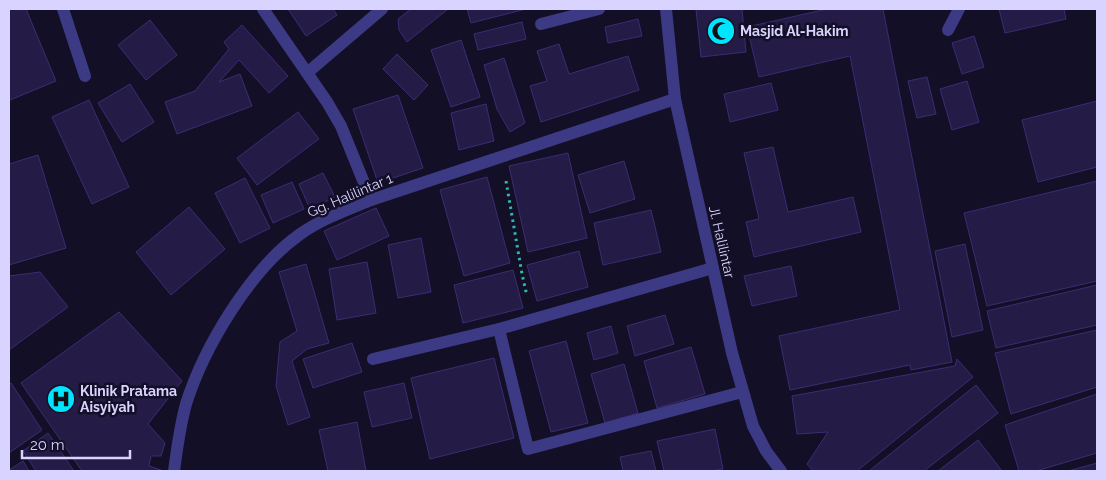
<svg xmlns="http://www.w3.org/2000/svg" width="1106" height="480" font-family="Raleway,sans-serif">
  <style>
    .building { fill: #241b47; stroke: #3b2d73 }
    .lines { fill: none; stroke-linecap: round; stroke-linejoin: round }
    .path { stroke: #2fb8b0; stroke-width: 3; stroke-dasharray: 2.5 4; stroke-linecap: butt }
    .service { stroke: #3d3a85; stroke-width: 12 }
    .minor { stroke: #3d3a85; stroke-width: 12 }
    .labels { text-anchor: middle; stroke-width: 5; stroke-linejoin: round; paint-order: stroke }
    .poi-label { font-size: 14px; font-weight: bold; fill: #d9d4ff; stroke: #130f26; text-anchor: start }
    .street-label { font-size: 14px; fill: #d9d4ff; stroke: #130f26 }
  </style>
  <rect width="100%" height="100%" fill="#130f26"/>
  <!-- building -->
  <g class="building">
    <polygon points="9,9 26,9 56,81 10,100 9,97"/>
    <polygon points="288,9 333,9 337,15 306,36"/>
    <polygon points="411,9 448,9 407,42 399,30 398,19"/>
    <polygon points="467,9 526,9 471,23"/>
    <polygon points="696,9 742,9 746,52 701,57"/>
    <polygon points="827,9 883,9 952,362 911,370 910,365 790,390 779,336 900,310 850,56 759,77 747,27"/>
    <polygon points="999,9 1064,9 1066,19 1005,33"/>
    <polygon points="638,19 642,36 608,43 605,27"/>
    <polygon points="150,20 177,55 146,80 118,45"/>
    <polygon points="522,22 526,39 478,50 474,34"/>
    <polygon points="242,25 288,76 269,93 239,60 219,82 240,74 252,106 177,134 165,102 195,91 229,49 224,42"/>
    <polygon points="974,36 984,67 962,74 952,43"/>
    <polygon points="461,40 480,97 451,107 431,50"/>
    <polygon points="559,44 569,74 628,56 639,90 541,122 530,86 547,81 537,51"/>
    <polygon points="397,54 428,85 414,100 383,69"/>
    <polygon points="504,58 525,123 510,132 497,109 484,65"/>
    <polygon points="927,77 936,114 917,118 908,81"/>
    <polygon points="967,81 979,122 952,130 940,89"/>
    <polygon points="771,83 778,110 730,122 724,94"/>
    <polygon points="130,84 154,122 122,142 98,103"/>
    <polygon points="398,95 423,168 378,183 353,109"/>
    <polygon points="89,100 129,187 92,204 52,117"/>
    <polygon points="1097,101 1097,167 1038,182 1022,120"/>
    <polygon points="486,104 494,141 459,150 451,113"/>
    <polygon points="298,112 319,139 257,185 237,158"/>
    <polygon points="773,147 788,212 853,197 861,232 754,257 746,222 759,219 744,153"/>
    <polygon points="568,153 587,238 528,252 509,166"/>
    <polygon points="38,155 66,248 9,265 9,164"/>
    <polygon points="624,161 635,199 590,213 578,175"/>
    <polygon points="323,173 335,197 310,209 299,184"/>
    <polygon points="487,177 510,263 464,276 440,190"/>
    <polygon points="245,178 270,228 240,243 215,193"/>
    <polygon points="1097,181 1097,281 987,306 964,213"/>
    <polygon points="292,182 304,209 273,223 261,195"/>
    <polygon points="189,207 225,249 171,295 136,252"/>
    <polygon points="376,208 389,236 337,260 324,231"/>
    <polygon points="651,210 661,252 603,265 594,223"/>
    <polygon points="421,238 431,292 398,298 388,245"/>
    <polygon points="965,244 983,330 952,337 935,251"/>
    <polygon points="579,251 588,287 537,301 527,265"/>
    <polygon points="367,262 376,313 337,320 329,269"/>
    <polygon points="306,264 329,343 307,349 292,361 310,417 288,425 276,386 280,342 297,331 279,272"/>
    <polygon points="791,266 797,296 752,306 744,276"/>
    <polygon points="513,270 523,308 463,323 454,285"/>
    <polygon points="40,272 68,307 9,350 9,276"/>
    <polygon points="1097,285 1097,325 996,348 987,311"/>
    <polygon points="119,312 182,381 148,424 165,443 161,456 151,456 149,466 161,470 161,471 82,471 21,383"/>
    <polygon points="665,315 674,344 635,356 627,326"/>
    <polygon points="611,326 618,353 594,360 587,333"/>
    <polygon points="1097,330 1097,387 1011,414 995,353"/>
    <polygon points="566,341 588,423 551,432 529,351"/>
    <polygon points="352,343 362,372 313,388 303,359"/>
    <polygon points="691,347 705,394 657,408 644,361"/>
    <polygon points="494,358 514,438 430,459 411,378"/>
    <polygon points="957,359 973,377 857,471 813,471 807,464 828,432 797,434 792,396 955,366"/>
    <polygon points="624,364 638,413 605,423 591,374"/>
    <polygon points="11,383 42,430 9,453 9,385"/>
    <polygon points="404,383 412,418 372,427 364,392"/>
    <polygon points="976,385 998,413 924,471 869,471"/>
    <polygon points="1097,394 1097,453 1036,471 1019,471 1005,425"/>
    <polygon points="357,422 366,471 328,471 319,430"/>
    <polygon points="715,429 723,469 710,471 664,471 657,441"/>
    <polygon points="48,433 74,471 36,471 23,451"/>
    <polygon points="978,440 1002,471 938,471"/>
    <polygon points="651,451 656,471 623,471 620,457"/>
    <polygon points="23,461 29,471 9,471 9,470"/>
    <polygon points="1097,463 1097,471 1068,471"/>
  </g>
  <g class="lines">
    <!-- path -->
    <polyline class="path" points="506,181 522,274 527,296"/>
    <!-- service -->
    <polyline class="service" points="63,9 85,76"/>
    <!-- minor -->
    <g class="minor">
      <polyline points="263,9 327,102 341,126 371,200"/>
      <polyline points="666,9 675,99 732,353 753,426 766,451 781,471"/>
      <polyline points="541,24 599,9"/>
      <polyline points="948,30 959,9"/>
      <polyline points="307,73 382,9"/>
      <polyline points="499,329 528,449 742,392"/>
      <polyline points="373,359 499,329 713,268"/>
      <path d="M 174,471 C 177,448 180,426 186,404 C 204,347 250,270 299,235 C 321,219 347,210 371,200 L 675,99"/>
    </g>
  </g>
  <!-- icons -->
  <defs>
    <symbol id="mosque-disc" viewBox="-11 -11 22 22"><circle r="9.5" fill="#00e5ff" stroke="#130f26"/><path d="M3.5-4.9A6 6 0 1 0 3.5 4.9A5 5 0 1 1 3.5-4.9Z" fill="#111"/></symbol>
    <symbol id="hospital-disc" viewBox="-11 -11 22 22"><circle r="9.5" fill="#00e5ff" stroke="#130f26"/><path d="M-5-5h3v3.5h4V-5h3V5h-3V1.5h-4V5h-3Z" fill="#111"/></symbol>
  </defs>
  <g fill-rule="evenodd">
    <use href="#mosque-disc" x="705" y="15" width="32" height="32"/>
    <use href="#hospital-disc" x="45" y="383" width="32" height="32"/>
  </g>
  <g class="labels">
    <!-- poi labels -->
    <g class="poi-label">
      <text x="740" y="36">Masjid Al-Hakim</text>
      <text x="80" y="396">Klinik Pratama<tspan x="80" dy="16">Aisyiyah</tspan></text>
    </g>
    <!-- street labels -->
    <g class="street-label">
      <text transform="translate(350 195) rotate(-23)" y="5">Gg. Halilintar 1</text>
      <text transform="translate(722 242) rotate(77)" y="5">Jl. Halilintar</text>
    </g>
  </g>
  <!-- border -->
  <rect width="1106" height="480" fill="none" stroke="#d9d4ff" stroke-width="20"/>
  <!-- scale -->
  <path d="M22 450v8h108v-8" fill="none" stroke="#d9d4ff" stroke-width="2.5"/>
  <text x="30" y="450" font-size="15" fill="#d9d4ff" stroke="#130f26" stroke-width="4" paint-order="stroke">20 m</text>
</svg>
